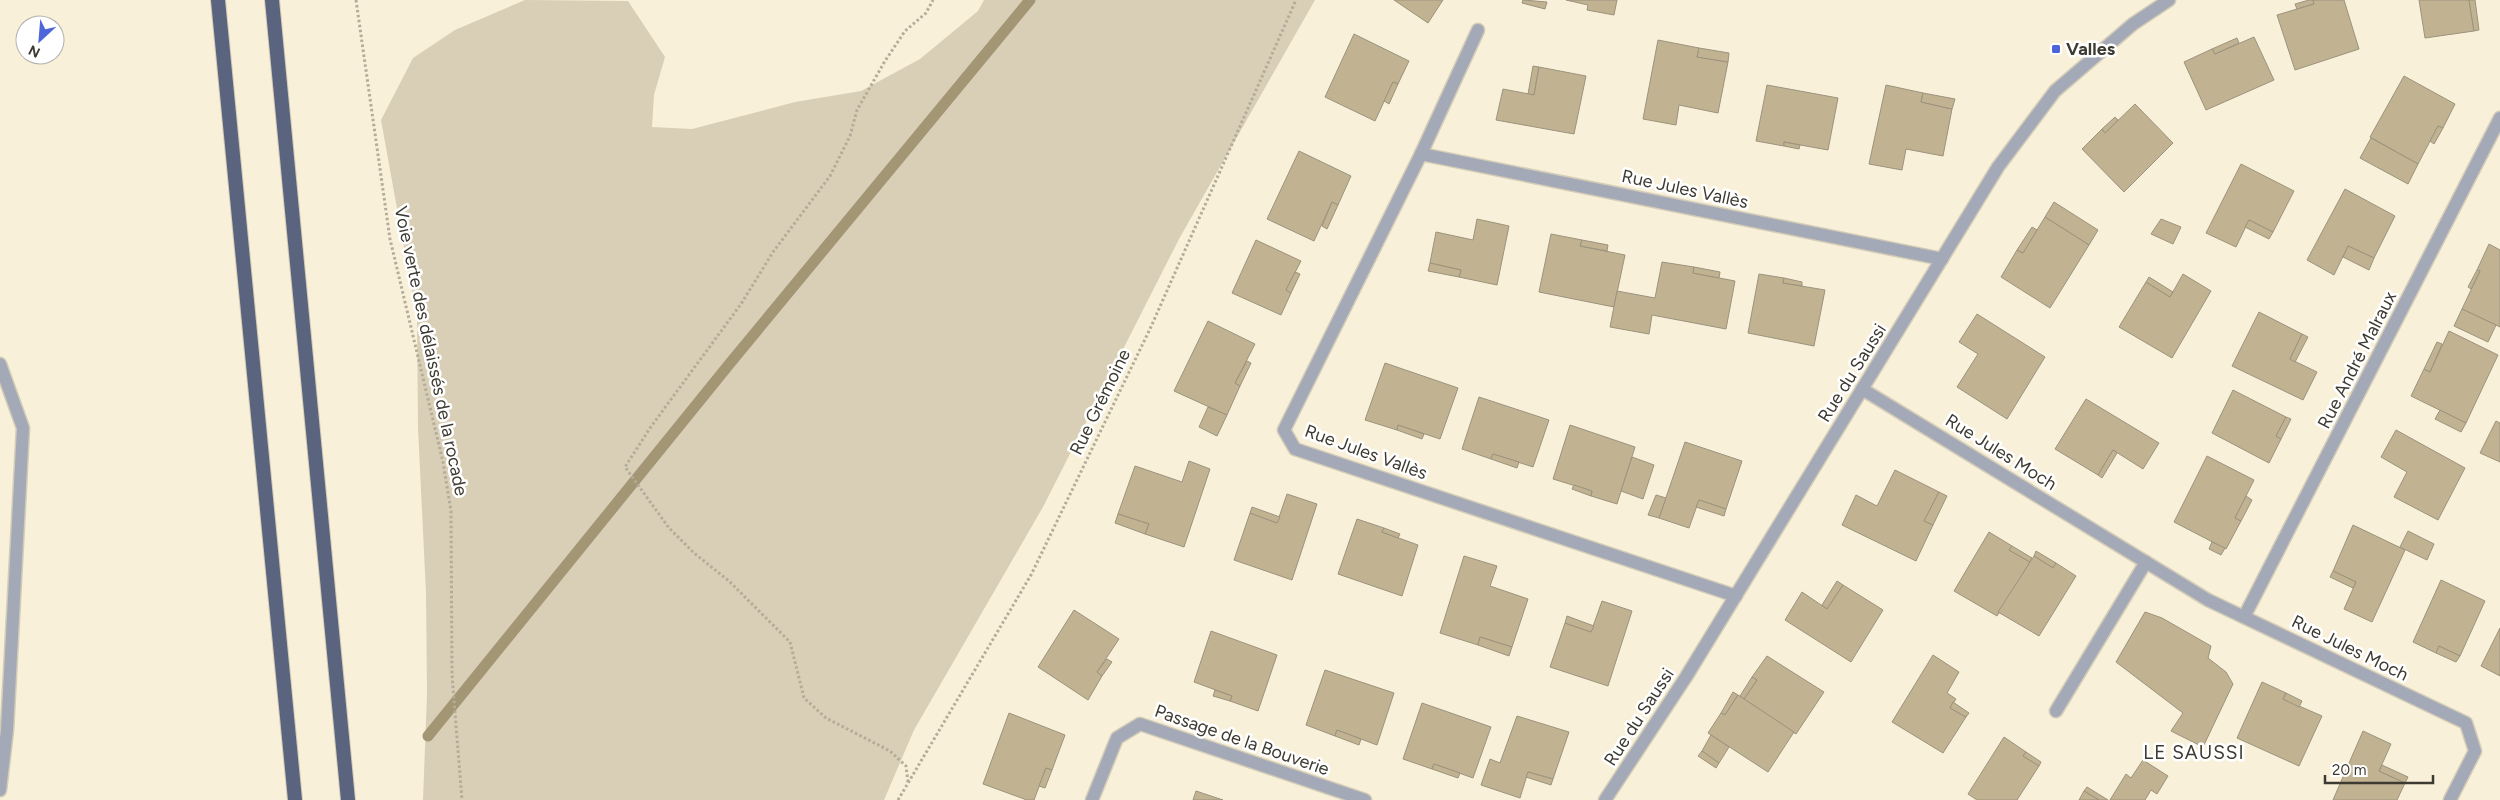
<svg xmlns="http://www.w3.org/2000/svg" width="2500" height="800" font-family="Figtree,sans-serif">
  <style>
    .green { fill: #d9cfb7 }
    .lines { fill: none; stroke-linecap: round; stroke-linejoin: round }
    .stream { stroke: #a39675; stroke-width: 11 }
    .building { fill: #c1b392; stroke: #9c937e }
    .service-casing { stroke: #d3ccb7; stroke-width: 15 }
    .minor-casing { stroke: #d3ccb7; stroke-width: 15 }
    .trunk-casing { stroke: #d3ccb7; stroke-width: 16 }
    .path { stroke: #b3ac9a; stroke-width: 3; stroke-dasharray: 2.5 2.5; stroke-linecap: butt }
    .service { stroke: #a4a9b8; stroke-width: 12 }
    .minor { stroke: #a4a9b8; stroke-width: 12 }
    .trunk { stroke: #5b647e; stroke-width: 14 }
    .poi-dot { fill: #4f66db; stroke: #fff; stroke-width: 2 }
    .labels { text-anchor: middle; stroke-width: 5; stroke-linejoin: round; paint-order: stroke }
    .poi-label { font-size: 18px; font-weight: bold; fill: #3d3a31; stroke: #fff; text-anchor: start }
    .street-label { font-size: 18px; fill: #3d3a31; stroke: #fff }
    .neighbourhood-label { font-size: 19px; letter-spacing: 1px; fill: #3d3a31; stroke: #fff }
  </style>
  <rect width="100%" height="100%" fill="#f9f0d9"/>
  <!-- green -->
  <polygon class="green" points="525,0 628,1 665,57 654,95 652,127 692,129 795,102 861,91 920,59 978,11 984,0 1315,0 1179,239 1043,507 914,730 884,800 423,800 427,694 426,593 418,428 417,319 381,120 413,58 455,30"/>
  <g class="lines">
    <!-- stream -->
    <polyline class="stream" points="428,736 731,362 1030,0"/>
  </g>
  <!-- building -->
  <g class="building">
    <polygon points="1394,0 1443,0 1428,23"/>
    <polygon points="1523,0 1547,2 1545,9 1522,3"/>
    <polygon points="1566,0 1617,0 1614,15 1587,10 1588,5"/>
    <polygon points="2309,0 2313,0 2314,4 2297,9 2295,4"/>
    <polygon points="2313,0 2344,0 2359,49 2295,70 2277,15 2314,4"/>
    <polygon points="2419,0 2475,0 2469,0 2474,31 2425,38"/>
    <polygon points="2469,0 2475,0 2479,30 2474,31"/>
    <polygon points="1354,34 1409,61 1398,84 1393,82 1375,121 1325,97"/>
    <polygon points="2254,37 2274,80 2206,110 2184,62 2212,49 2215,54"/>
    <polygon points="2237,38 2239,43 2215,54 2212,49"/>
    <polygon points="1658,40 1699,48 1697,57 1728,62 1718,113 1679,105 1676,125 1643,119"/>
    <polygon points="1699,48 1729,53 1728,62 1697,57"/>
    <polygon points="1533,66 1539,67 1534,95 1528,94"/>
    <polygon points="1539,67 1586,76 1574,134 1496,120 1503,89 1534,95"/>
    <polygon points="2404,76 2455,104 2443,128 2438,126 2418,164 2370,137"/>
    <polygon points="1393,82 1398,84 1389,104 1384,101"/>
    <polygon points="1767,85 1838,98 1828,150 1784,142 1784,146 1756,141"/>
    <polygon points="1886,85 1923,93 1921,102 1952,109 1943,156 1906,149 1902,170 1869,164"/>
    <polygon points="1923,93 1955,99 1952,109 1921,102"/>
    <polygon points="2135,104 2173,143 2124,192 2082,149 2102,129 2105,133"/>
    <polygon points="2115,117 2118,120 2105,133 2102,129"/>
    <polygon points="2438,126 2443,128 2434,144 2430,141"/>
    <polygon points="2371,138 2418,164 2408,184 2360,158"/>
    <polygon points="1784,142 1800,145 1799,149 1784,146"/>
    <polygon points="1299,151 1351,176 1338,205 1332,202 1314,241 1267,219"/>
    <polygon points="2241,164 2294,191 2273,232 2249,220 2236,247 2206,233"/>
    <polygon points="2345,189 2395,216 2374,258 2348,246 2334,275 2307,260"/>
    <polygon points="1332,202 1338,205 1327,229 1322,226"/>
    <polygon points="2054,202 2098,230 2089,245 2045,217"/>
    <polygon points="2045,217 2089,245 2050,308 2001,277 2017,250 2023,253"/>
    <polygon points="1477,219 1509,226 1497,285 1459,277 1461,270 1430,263 1436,232 1473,240"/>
    <polygon points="2161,219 2181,227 2173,244 2151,234"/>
    <polygon points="2249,220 2273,232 2269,239 2245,227"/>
    <polygon points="2032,227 2037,230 2023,253 2017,250"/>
    <polygon points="1551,234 1582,240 1580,246 1625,255 1614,307 1539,292"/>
    <polygon points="1256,240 1301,261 1286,290 1291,293 1281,315 1232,293"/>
    <polygon points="1582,240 1608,245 1607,251 1580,246"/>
    <polygon points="2489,244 2500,250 2500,327 2462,309 2480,271 2477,270"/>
    <polygon points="2348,246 2374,258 2369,270 2343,257"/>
    <polygon points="1662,262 1694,267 1693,273 1735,281 1726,329 1652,315 1649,334 1610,327 1617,291 1655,298"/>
    <polygon points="1430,263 1461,270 1459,277 1428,271"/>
    <polygon points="1694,267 1720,272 1719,278 1693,273"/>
    <polygon points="2477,270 2480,271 2471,289 2468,287"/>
    <polygon points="1295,272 1300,274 1291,293 1286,290"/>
    <polygon points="1759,274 1784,278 1783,283 1825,290 1814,346 1748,333"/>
    <polygon points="2183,274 2211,291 2172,358 2119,327 2146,282 2170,297"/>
    <polygon points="2149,277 2173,292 2170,297 2146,282"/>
    <polygon points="1784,278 1802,282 1802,286 1783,283"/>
    <polygon points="2462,309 2496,325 2488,342 2454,326"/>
    <polygon points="2259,312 2302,334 2290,359 2317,372 2303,400 2232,366"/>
    <polygon points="1977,314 2045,357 2007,419 1957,387 1978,354 1959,342"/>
    <polygon points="1208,321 1255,344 1235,383 1240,386 1227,415 1174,391"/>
    <polygon points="2449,331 2498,355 2466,423 2411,396 2424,369 2430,372"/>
    <polygon points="2302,334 2308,337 2295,362 2290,359"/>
    <polygon points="2437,342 2442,344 2430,372 2424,369"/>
    <polygon points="1247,361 1251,363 1240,386 1235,383"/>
    <polygon points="1385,363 1458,388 1440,439 1398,425 1397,430 1365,420"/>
    <polygon points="2233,390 2286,417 2276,436 2281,439 2269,463 2212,433"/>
    <polygon points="1479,397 1549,420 1533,467 1493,454 1491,459 1462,449"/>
    <polygon points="2086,399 2159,443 2143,469 2113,450 2098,475 2055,449"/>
    <polygon points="1208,407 1227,415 1217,436 1199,427"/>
    <polygon points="2440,410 2466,423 2461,432 2435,419"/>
    <polygon points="2286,417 2291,419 2281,439 2276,436"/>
    <polygon points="2496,421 2500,423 2500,462 2480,453"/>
    <polygon points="1398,425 1424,434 1422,439 1397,430"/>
    <polygon points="1570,425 1635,447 1617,504 1591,496 1592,491 1553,479"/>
    <polygon points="2396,430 2465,468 2438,520 2394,497 2407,472 2381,457"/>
    <polygon points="1685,442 1742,461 1726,509 1699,500 1689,528 1659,518"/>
    <polygon points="2113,450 2117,453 2102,478 2098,475"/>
    <polygon points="1493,454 1519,462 1517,468 1491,459"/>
    <polygon points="2207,456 2254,480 2235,518 2241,521 2226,549 2174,522"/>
    <polygon points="1632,457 1654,465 1643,499 1621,491"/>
    <polygon points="1189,461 1210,469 1184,547 1145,534 1149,524 1118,514 1135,466 1182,482"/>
    <polygon points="1895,470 1939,492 1924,521 1933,525 1916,561 1842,525 1856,495 1877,506"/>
    <polygon points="1574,485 1592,491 1591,496 1572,489"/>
    <polygon points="1939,492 1947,496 1933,525 1924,521"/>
    <polygon points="1287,494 1317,504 1292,580 1234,560 1250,513 1277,523"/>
    <polygon points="1656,495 1666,498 1659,518 1648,515"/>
    <polygon points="2246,496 2252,500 2241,521 2235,518"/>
    <polygon points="1699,500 1726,509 1724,516 1696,507"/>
    <polygon points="1252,507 1280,517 1277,523 1250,513"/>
    <polygon points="1118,514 1149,524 1145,534 1115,523"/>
    <polygon points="1357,519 1384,528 1382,532 1418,545 1402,596 1338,574"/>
    <polygon points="2353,525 2405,550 2372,622 2344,609 2356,582 2333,571"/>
    <polygon points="1384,528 1400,534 1398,538 1382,532"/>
    <polygon points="2408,531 2434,544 2427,560 2400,547"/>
    <polygon points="1989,532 2012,546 2009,550 2030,562 1997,616 1954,591"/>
    <polygon points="2212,542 2225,548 2221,555 2209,549"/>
    <polygon points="2012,546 2032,558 2030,562 2009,550"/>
    <polygon points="2036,551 2056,563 2053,568 2034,556"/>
    <polygon points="1464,556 1497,566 1490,586 1528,599 1512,647 1480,637 1478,645 1440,633"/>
    <polygon points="2034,556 2053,568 2056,563 2076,576 2039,636 1998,612"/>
    <polygon points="2333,571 2356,582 2353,588 2330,577"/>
    <polygon points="2441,580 2485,601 2460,656 2439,646 2436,653 2413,642"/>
    <polygon points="1837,581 1843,585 1827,609 1822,605"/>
    <polygon points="1843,585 1883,610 1851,662 1785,620 1802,592 1827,609"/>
    <polygon points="1602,601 1632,611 1608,686 1550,667 1565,623 1591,632"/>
    <polygon points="1074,610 1119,639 1097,672 1102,676 1088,700 1038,667"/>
    <polygon points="2145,612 2162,618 2211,646 2208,658 2226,672 2233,684 2203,747 2171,731 2183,713 2116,662"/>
    <polygon points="1567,616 1594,626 1591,632 1565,623"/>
    <polygon points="2500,628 2500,676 2481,666"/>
    <polygon points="1211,631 1277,655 1258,711 1230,701 1232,696 1194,682"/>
    <polygon points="1480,637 1512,647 1509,656 1478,645"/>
    <polygon points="2439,646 2460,656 2456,662 2436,653"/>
    <polygon points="1933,655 1959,672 1947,693 1956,699 1950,708 1966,717 1943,753 1892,722"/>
    <polygon points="1767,656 1824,692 1796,734 1744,699 1757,680 1752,677"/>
    <polygon points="1107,659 1112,662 1102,676 1097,672"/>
    <polygon points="1325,670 1394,693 1377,745 1337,730 1335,736 1306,725"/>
    <polygon points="1752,677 1757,680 1744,699 1740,696"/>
    <polygon points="2262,682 2286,693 2283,699 2322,716 2299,766 2237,738"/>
    <polygon points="1215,690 1232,696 1230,701 1213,696"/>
    <polygon points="1733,692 1738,695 1725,715 1721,713"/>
    <polygon points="2286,693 2302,701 2299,707 2283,699"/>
    <polygon points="1738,695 1794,732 1768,772 1708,733 1721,713 1725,715"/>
    <polygon points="1953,702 1969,713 1966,717 1950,708"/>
    <polygon points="1422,703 1491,727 1473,778 1434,764 1432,769 1403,759"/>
    <polygon points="1009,713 1065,735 1052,770 1046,768 1034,800 1027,800 983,784"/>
    <polygon points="1517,716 1569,732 1553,779 1528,772 1520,798 1481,785 1490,759 1500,763"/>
    <polygon points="1337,730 1361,739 1359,745 1335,736"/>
    <polygon points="2363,731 2391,744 2379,771 2405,783 2397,800 2333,800"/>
    <polygon points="1711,735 1729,747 1719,763 1702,751"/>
    <polygon points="2004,737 2026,752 2023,756 2039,766 2017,800 1977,800 1968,794"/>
    <polygon points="1702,751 1719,763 1716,768 1698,756"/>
    <polygon points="2026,752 2041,762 2039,766 2023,756"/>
    <polygon points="2143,760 2168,776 2157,794 2151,790 2145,800 2110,800 2126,774 2131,778"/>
    <polygon points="1434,764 1460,773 1458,778 1432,769"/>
    <polygon points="2382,765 2408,777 2405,783 2379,771"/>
    <polygon points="1046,768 1052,770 1045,788 1039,786"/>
    <polygon points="1528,772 1553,779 1551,785 1526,777"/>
    <polygon points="2087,787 2108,800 2099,800 2084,791"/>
    <polygon points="1196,791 1223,800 1193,800"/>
    <polygon points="2084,791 2099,800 2079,800"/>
  </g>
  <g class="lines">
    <defs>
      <polyline id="service" points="0,364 23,428 7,730 0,790"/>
      <g id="minor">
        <polyline points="1421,154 1478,30"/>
        <polyline points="1862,389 2208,600 2466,723 2475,751 2450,800"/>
        <polyline points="1736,596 1295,449 1284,430 1421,154 1942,259"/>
        <polyline points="2244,617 2500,118"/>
        <polyline points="2056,711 2146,562"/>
        <polyline points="1092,800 1117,738 1140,724 1365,800"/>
        <polyline points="1605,800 1686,677 1998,167 2055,91 2133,24 2169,0"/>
      </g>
      <g id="trunk">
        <polyline points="218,0 295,800"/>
        <polyline points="272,0 348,800"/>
      </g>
    </defs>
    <!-- service casing -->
    <use href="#service" class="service-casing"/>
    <!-- minor casing -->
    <use href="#minor" class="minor-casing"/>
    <!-- trunk casing -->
    <use href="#trunk" class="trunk-casing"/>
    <!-- path -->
    <g class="path">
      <polyline points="356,0 390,239 443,462 451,511 452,675 462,800"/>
      <polyline points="908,782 906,766 890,751 826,718 804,698 790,642 729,581 694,553 669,528 625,467 650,428 741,304 773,252 830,176 850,136 857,110 885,61 905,31 926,13 933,0"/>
      <polyline points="898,800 1031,575 1150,329 1296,0"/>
    </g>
    <!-- service -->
    <use href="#service" class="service"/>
    <!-- minor -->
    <use href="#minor" class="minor"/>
    <!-- trunk -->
    <use href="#trunk" class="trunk"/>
  </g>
  <!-- markers -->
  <rect class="poi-dot" x="2051" y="44" width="10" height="10" rx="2.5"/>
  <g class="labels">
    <!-- poi labels -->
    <g class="poi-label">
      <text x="2066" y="55">Valles</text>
    </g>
    <!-- street labels -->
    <g class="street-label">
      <text transform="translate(1685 189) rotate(12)" y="6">Rue Jules Vallès</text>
      <text transform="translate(431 351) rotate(78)" y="6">Voie verte des délaissés de la rocade</text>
      <text transform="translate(2357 360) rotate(-63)" y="6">Rue André Malraux</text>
      <text transform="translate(1852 373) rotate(-58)" y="6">Rue du Saussi</text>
      <text transform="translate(1100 402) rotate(-64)" y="6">Rue Grémoine</text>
      <text transform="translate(1366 452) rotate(20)" y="6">Rue Jules Vallès</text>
      <text transform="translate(2001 452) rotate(32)" y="6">Rue Jules Moch</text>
      <text transform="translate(2350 648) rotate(26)" y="6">Rue Jules Moch</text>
      <text transform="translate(1639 717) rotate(-57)" y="6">Rue du Saussi</text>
      <text transform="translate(1242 740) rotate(19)" y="6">Passage de la Bouverie</text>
    </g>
    <!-- neighbourhood labels -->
    <g class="neighbourhood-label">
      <text x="2194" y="759">LE SAUSSI</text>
    </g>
  </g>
  <!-- north arrow -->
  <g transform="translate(40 40) rotate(206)"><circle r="24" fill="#ffffff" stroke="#b1b0ad"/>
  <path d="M0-4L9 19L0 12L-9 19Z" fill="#4f66db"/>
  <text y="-8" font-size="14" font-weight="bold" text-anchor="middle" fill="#3d3a31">N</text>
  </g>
  <!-- scale -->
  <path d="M2325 775v8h108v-8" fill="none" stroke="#3d3a31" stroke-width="2.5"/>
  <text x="2332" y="775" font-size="15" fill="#3d3a31" stroke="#ffffff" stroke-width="4" paint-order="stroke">20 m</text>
</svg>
